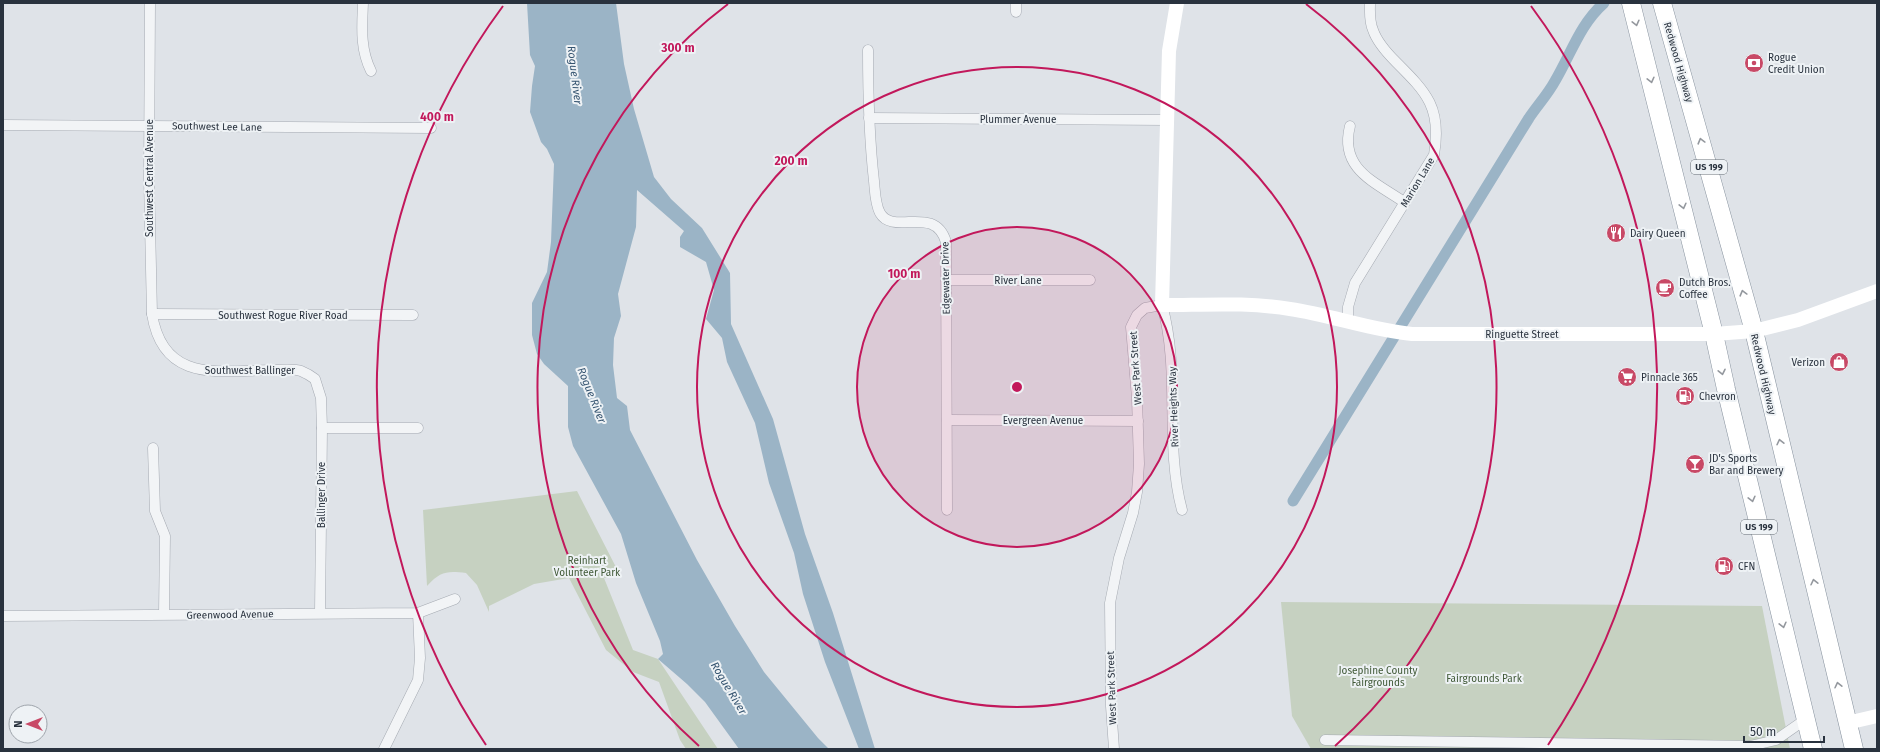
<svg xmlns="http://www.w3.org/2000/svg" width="1880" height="752" font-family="'Fira Sans',sans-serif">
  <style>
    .green { fill: #c6d1c1 }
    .water { fill: #9bb4c6 }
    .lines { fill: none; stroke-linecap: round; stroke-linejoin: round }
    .canal { stroke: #9bb4c6; stroke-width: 11 }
    .street-casing { stroke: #a5aab2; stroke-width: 11 }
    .highway-casing { stroke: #87929e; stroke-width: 19 }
    .street { stroke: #f2f4f6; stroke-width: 10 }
    .secondary { stroke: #fff; stroke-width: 14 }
    .highway { stroke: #fff; stroke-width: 18 }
    .oneway { stroke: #94989e }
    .ring { fill: none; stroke: #c2185b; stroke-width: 2 }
    .labels { text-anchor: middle; stroke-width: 4; stroke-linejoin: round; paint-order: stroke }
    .shield { fill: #eef2f5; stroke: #646c75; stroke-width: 1 }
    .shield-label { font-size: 9px; font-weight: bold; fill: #29323e }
    .poi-label { font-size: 10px; fill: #29323e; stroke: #eef2f5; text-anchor: start }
    .street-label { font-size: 10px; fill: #29323e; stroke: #eef2f5 }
    .park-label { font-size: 10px; fill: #405937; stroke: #eef2f5 }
    .water-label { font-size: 11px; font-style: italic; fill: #355470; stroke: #eef2f5 }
    .centre { fill: #c2185b; stroke: #eef2f5; stroke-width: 2 }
    .ring-label { font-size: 12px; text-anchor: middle; font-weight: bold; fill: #c2185b; stroke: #eef2f5; stroke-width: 4; stroke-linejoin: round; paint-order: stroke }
  </style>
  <rect width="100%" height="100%" fill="#dfe3e8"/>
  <!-- green -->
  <g class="green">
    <path d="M 577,491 L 620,575 L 604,578 L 633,650 L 658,659 L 718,749 L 686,749 L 680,740 L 659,682 L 633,672 L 606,650 L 569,578 L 534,584 L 489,606 L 489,612 L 477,585 L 466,573 C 447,571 441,571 427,586 L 423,510 Z"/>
    <polygon points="1281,602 1762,606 1790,749 1311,749 1292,716"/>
  </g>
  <!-- water -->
  <polygon class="water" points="527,3 616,3 624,64 634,109 654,177 671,199 702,228 730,273 731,324 773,419 805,534 833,613 875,749 859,749 825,662 803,594 794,553 769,483 755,423 727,362 722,338 706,319 714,290 706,262 680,247 680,237 684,231 637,190 636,227 618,294 621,316 614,338 613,365 617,398 627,406 630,430 697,560 735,626 764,672 818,738 829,749 739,749 705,702 687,684 658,659 663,654 660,641 636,583 621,534 573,446 568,427 568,386 544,364 537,354 532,335 532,303 547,272 551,242 554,164 547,149 541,142 530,112 532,86 535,66 530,55"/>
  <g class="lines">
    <!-- canal -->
    <path class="canal" d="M 1293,501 L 1529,118 C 1537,106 1548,94 1555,81 C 1571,54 1580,24 1604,3"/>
    <defs>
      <g id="street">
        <path d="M 150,3 L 149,178 L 152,314 C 163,383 218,371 271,370 C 280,370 293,368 301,371 C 306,373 311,376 315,379 L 321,398 L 322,428 L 320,613"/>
        <path d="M 363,3 C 362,27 360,49 371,71"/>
        <polyline points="1016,12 1016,3"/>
        <path d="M 868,50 C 868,94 869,137 874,181 C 875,191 875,204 880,213 C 893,236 935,204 946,242 L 947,510"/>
        <polyline points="869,118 1167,120"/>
        <polyline points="3,125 431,128"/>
        <path d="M 1350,126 C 1339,169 1375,182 1404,202"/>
        <polyline points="946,280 1090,280"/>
        <polyline points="152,314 413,315"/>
        <path d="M 1348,322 L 1348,307 L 1355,283 L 1434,155 C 1442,108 1427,93 1396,62 C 1387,53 1377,42 1373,30 C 1369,21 1370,12 1370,3"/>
        <polyline points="947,420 1138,421"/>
        <polyline points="322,428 418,428"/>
        <polyline points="153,448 155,511 165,536 164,614"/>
        <polyline points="3,616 418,613 455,599"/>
        <polyline points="1325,740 1750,746 1776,740 1806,719"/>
        <polyline points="384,749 418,680 420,658 418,613"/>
        <path d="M 1114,749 L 1111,706 L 1110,603 L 1119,558 L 1133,513 L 1137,492 L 1139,464 L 1137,398 L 1131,327 L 1137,315 L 1145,308 L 1162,305 C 1181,372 1164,443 1182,510"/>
      </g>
      <g id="highway">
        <polyline points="1631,3 1714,334 1726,389 1813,749"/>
        <polyline points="1662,3 1754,331 1854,749"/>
      </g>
    </defs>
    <!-- street casing -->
    <use href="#street" class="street-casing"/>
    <!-- highway casing -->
    <use href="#highway" class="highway-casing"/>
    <!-- street -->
    <use href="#street" class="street"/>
    <!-- secondary -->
    <g class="secondary">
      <path d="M 1177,3 L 1169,51 L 1162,305 C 1205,305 1248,302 1290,309 C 1331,315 1370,330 1412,334 L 1714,334 L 1754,331 L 1798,320 L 1877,291"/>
      <polyline points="1847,723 1877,716"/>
    </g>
    <!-- highway -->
    <use href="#highway" class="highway"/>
  </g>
  <!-- one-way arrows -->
  <defs><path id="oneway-chevron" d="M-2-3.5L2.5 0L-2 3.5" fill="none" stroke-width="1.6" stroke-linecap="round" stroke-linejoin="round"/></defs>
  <g class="oneway">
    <use href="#oneway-chevron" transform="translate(1636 23) rotate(76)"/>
    <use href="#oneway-chevron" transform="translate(1651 80) rotate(76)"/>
    <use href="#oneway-chevron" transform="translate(1701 141) rotate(-105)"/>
    <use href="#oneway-chevron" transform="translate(1683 206) rotate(76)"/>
    <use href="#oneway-chevron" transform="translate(1743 293) rotate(-105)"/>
    <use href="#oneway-chevron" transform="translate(1722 372) rotate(78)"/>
    <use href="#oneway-chevron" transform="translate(1780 442) rotate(-103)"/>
    <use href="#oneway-chevron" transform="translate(1752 499) rotate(76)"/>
    <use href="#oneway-chevron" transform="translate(1814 582) rotate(-103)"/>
    <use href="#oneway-chevron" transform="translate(1783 625) rotate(76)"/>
    <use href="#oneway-chevron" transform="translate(1838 685) rotate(-103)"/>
  </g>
  <!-- distance rings -->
  <circle cx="1017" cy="387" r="160" fill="#c2185b" fill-opacity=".12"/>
  <g class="ring">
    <circle cx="1017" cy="387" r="160"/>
    <circle cx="1017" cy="387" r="320"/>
    <path d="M699 746A480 480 0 0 1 728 4M1306 4A480 480 0 0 1 1335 746"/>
    <path d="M486 745A640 640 0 0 1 503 6M1531 6A640 640 0 0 1 1548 745"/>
  </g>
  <!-- icons -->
  <defs>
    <symbol id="bank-disc" viewBox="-11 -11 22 22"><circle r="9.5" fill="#c84966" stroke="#eef2f5"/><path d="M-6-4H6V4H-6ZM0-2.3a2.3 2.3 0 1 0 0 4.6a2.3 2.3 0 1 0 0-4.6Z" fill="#fff"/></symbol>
    <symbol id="restaurant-disc" viewBox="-11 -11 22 22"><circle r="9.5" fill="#c84966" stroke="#eef2f5"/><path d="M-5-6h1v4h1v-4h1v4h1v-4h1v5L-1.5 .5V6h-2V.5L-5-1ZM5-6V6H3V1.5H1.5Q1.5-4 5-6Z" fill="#fff"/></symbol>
    <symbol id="cafe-disc" viewBox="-11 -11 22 22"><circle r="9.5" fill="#c84966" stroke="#eef2f5"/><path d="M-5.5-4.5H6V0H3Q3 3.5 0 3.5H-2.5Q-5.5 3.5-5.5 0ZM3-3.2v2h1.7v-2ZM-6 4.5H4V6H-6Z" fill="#fff"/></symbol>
    <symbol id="shop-disc" viewBox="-11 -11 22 22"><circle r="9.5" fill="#c84966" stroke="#eef2f5"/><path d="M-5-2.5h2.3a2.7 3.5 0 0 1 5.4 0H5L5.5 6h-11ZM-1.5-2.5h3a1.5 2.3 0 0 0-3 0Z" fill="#fff"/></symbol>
    <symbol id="supermarket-disc" viewBox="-11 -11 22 22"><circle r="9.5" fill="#c84966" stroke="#eef2f5"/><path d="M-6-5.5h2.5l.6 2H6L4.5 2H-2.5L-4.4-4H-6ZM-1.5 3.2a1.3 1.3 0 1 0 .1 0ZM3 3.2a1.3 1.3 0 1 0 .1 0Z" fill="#fff"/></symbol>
    <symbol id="fuel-disc" viewBox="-11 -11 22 22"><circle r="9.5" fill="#c84966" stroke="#eef2f5"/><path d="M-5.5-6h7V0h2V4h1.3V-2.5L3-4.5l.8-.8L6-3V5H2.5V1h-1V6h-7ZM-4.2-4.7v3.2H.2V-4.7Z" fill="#fff"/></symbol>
    <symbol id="bar-disc" viewBox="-11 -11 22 22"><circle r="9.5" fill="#c84966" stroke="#eef2f5"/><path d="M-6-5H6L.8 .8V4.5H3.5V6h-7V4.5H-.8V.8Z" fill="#fff"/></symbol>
  </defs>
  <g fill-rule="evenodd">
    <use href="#bank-disc" x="1743" y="52" width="22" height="22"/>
    <use href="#restaurant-disc" x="1605" y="222" width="22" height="22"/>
    <use href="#cafe-disc" x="1654" y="277" width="22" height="22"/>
    <use href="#shop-disc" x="1828" y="351" width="22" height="22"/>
    <use href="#supermarket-disc" x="1616" y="366" width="22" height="22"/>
    <use href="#fuel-disc" x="1674" y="385" width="22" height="22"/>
    <use href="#bar-disc" x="1684" y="453" width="22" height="22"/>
    <use href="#fuel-disc" x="1713" y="555" width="22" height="22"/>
  </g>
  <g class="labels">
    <!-- shield labels -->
    <g class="shield">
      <rect x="1691" y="160" width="36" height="14" rx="3"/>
      <rect x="1741" y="520" width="36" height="14" rx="3"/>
    </g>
    <g class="shield-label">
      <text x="1709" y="170">US 199</text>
      <text x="1759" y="530">US 199</text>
    </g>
    <!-- poi labels -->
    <g class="poi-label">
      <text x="1768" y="61">Rogue<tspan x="1768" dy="12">Credit Union</tspan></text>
      <text x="1630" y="237">Dairy Queen</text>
      <text x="1679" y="286">Dutch Bros.<tspan x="1679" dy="12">Coffee</tspan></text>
      <text x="1825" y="366" text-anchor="end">Verizon</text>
      <text x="1641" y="381">Pinnacle 365</text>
      <text x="1699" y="400">Chevron</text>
      <text x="1709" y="462">JD's Sports<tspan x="1709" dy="12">Bar and Brewery</tspan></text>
      <text x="1738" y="570">CFN</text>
    </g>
    <!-- street labels -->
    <g class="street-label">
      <text transform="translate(1679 62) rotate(74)" y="4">Redwood Highway</text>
      <text x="1018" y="123">Plummer Avenue</text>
      <text transform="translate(217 126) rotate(1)" y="4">Southwest Lee Lane</text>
      <text transform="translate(149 178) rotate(-90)" y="4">Southwest Central Avenue</text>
      <text transform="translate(1417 182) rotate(-59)" y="4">Marion Lane</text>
      <text transform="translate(945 278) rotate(-91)" y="4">Edgewater Drive</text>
      <text x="1018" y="284">River Lane</text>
      <text x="283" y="319">Southwest Rogue River Road</text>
      <text x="1522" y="338">Ringuette Street</text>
      <text transform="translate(1135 368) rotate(-94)" y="4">West Park Street</text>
      <text x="250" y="374">Southwest Ballinger</text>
      <text transform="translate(1764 374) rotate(77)" y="4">Redwood Highway</text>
      <text transform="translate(1173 407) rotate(-92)" y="4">River Heights Way</text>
      <text x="1043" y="424">Evergreen Avenue</text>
      <text transform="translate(321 495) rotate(-90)" y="4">Ballinger Drive</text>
      <text transform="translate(230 614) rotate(-1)" y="4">Greenwood Avenue</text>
      <text transform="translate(1111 688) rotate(-92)" y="4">West Park Street</text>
    </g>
    <!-- park labels -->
    <g class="park-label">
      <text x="587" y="564">Reinhart<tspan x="587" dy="12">Volunteer Park</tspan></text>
      <text x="1378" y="674">Josephine County<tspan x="1378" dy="12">Fairgrounds</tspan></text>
      <text x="1484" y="682">Fairgrounds Park</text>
    </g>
    <!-- water labels -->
    <g class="water-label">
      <text transform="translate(575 75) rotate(83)" y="4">Rogue River</text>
      <text transform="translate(592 395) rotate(68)" y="4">Rogue River</text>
      <text transform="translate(729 688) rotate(59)" y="4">Rogue River</text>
    </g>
  </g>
  <circle cx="1017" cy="387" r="6" class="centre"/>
  <g class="ring-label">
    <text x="678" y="52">300 m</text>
    <text x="437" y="121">400 m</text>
    <text x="791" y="165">200 m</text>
    <text x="904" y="278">100 m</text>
  </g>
  <!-- border -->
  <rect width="1880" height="752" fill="none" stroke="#29323e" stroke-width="8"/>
  <!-- north arrow -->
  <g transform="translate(28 724) rotate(270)"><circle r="19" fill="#eef2f5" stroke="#9fa5ac"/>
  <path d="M0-3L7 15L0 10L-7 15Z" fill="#c84966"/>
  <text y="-6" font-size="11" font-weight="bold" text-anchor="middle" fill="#29323e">N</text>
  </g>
  <!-- scale -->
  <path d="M1744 736v6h80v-6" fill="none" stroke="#29323e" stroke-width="2"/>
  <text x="1750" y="736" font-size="12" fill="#29323e" stroke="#eef2f5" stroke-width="3" paint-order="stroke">50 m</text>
</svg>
